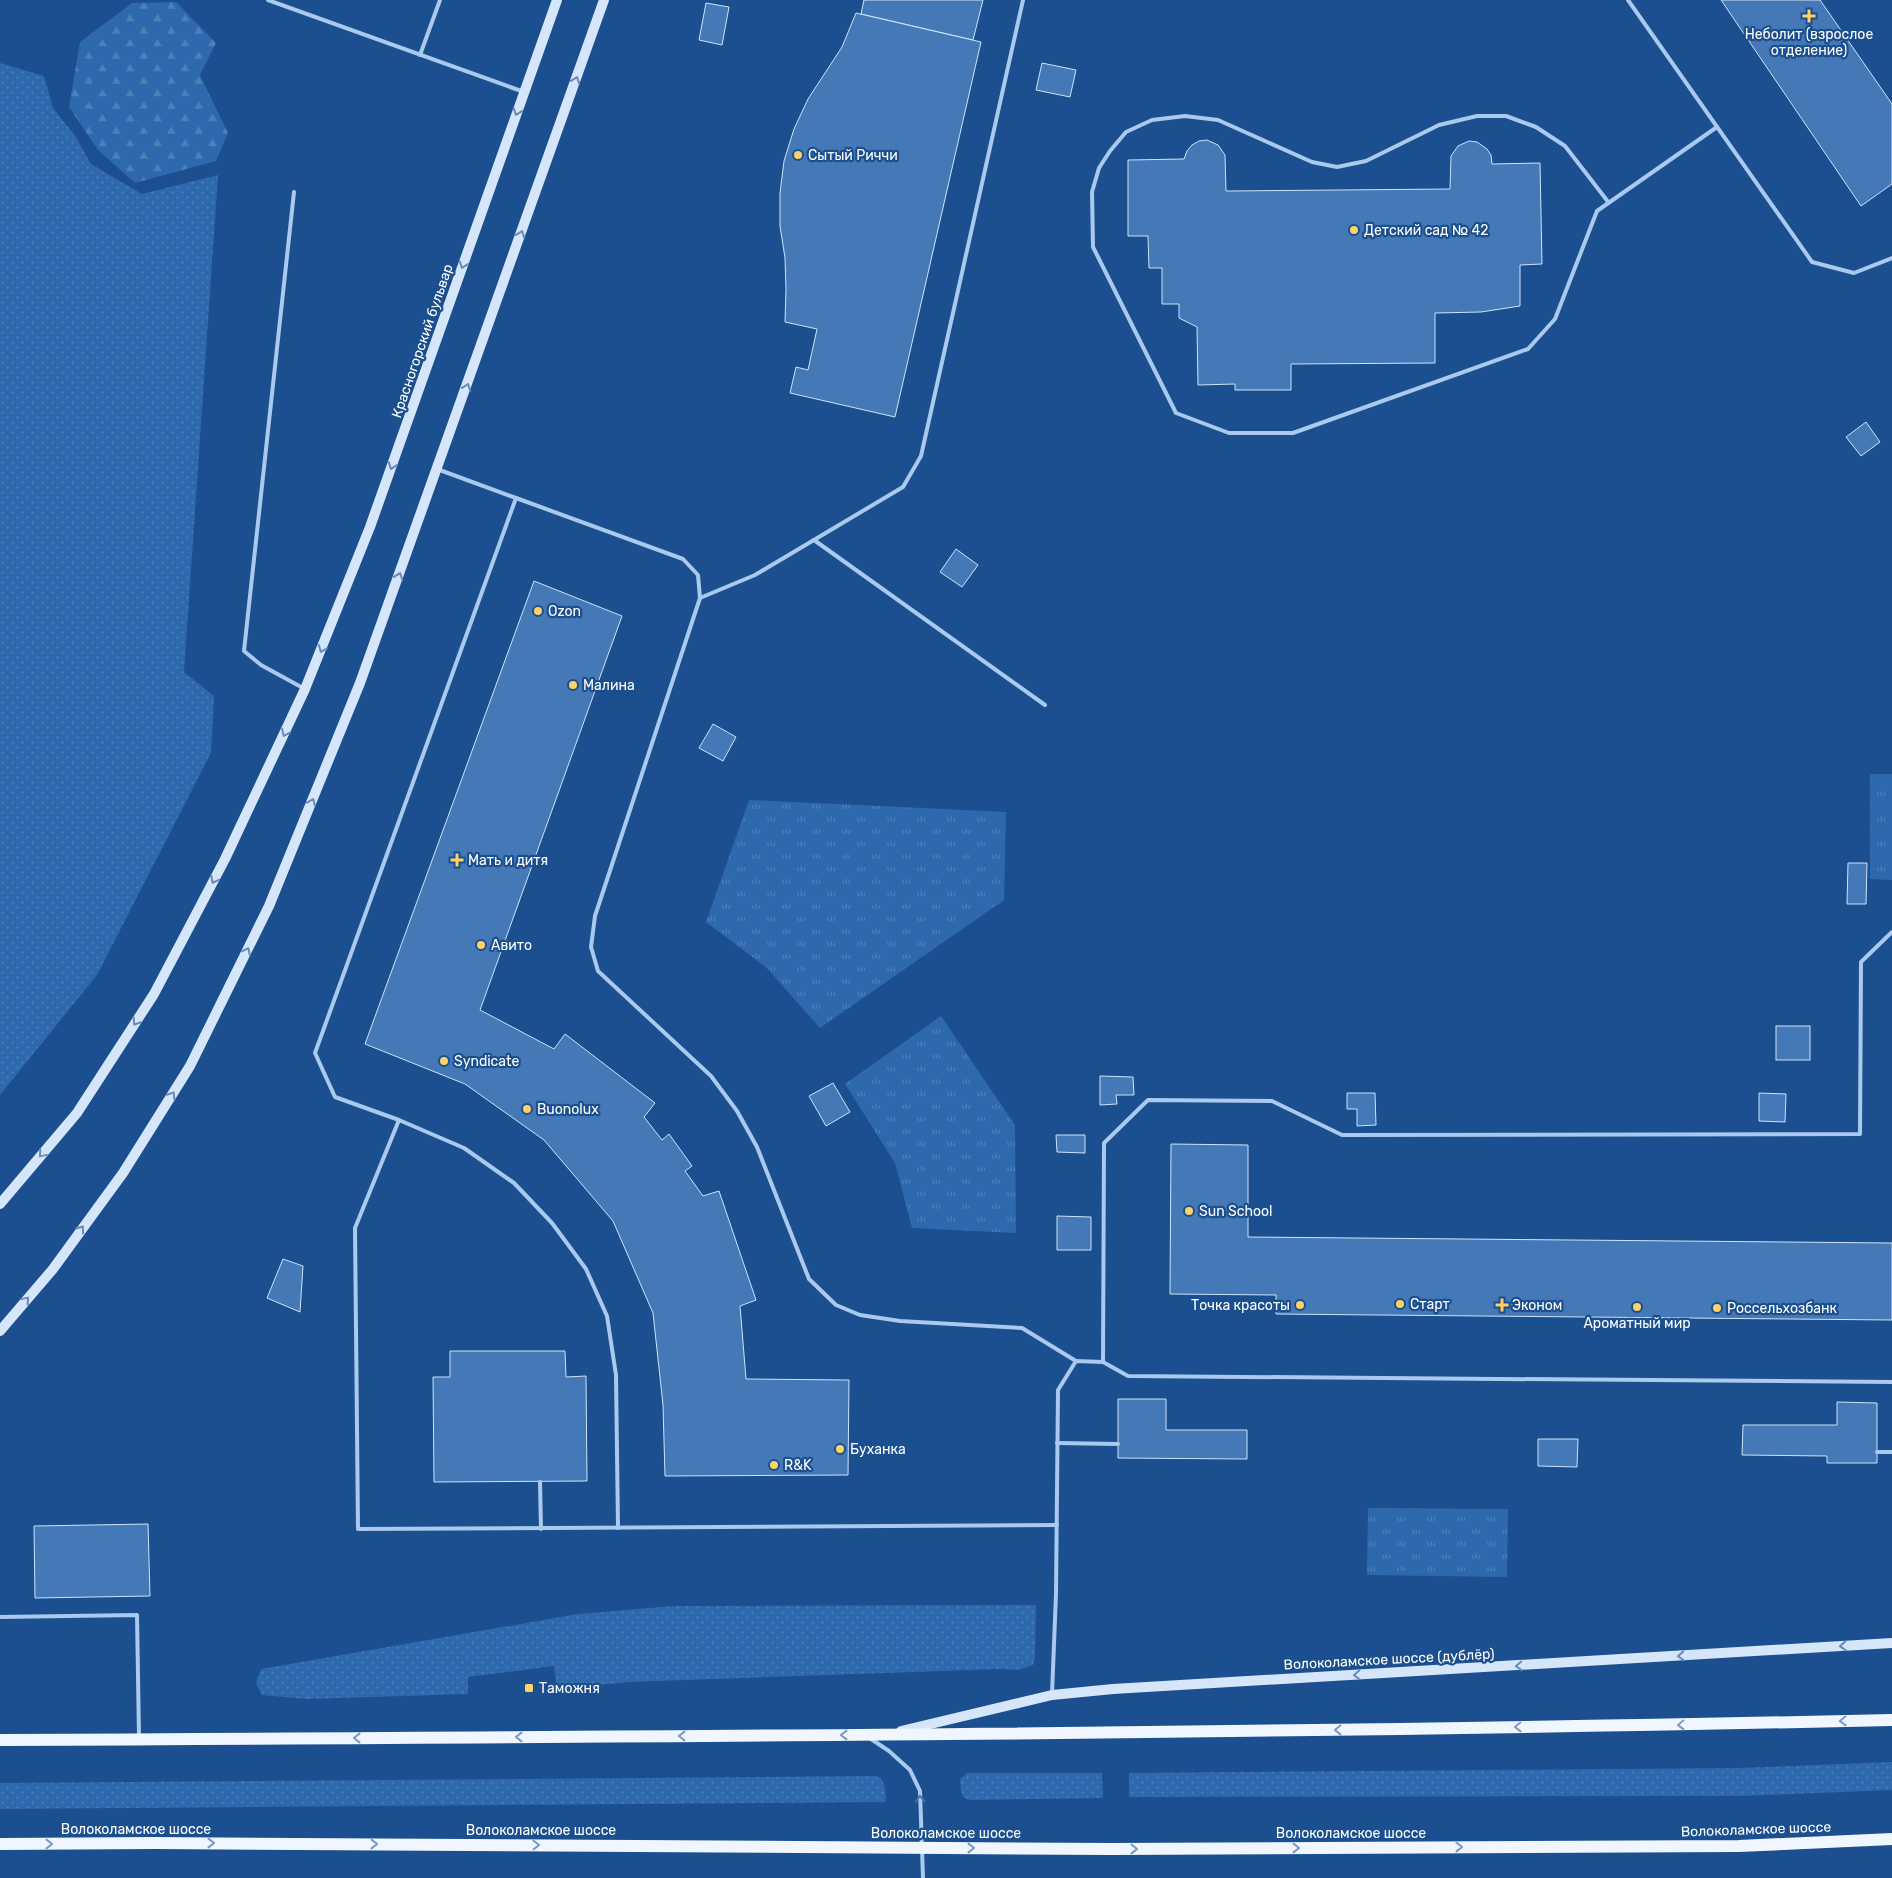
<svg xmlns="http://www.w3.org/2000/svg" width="1892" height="1878" font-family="Rubik,sans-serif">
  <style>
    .grass { fill: url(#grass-dots) }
    .forest { fill: url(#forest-firs) }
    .park { fill: url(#park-tufts) }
    .building { fill: #4478b7; stroke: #cfe3fa }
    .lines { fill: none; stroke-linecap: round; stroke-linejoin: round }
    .lane { stroke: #a9c9ee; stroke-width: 4 }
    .secondary { stroke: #d6e6fa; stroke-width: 10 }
    .primary { stroke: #f0f6ff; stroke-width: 12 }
    .oneway { stroke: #668bba }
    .oneway2 { stroke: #7b9ac1 }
    .oneway3 { stroke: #4674ac }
    .poi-dot { fill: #ffd166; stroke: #1b4f8f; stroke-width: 2 }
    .labels { text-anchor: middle; stroke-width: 4.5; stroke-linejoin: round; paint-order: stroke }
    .poi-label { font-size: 14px; fill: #fff; stroke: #1b4f8f; text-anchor: start }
    .street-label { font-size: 14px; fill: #fff; stroke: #1b4f8f }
  </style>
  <defs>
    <pattern id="grass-dots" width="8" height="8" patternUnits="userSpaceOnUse" patternTransform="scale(1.25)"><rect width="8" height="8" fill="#2e69ad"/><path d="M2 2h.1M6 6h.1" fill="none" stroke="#4d80b9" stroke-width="1.8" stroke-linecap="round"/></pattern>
    <pattern id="forest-firs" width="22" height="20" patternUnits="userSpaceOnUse" patternTransform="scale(1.25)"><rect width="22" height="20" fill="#2e69ad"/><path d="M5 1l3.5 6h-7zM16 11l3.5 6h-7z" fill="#4d80b9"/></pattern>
    <pattern id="park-tufts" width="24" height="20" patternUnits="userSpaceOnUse" patternTransform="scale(1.25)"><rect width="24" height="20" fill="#2e69ad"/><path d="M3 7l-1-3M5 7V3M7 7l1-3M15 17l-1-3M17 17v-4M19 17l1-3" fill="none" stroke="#4d80b9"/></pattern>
  </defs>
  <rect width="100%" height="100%" fill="#1b4f8f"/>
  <!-- grass -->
  <g class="grass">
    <polygon points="0,63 44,76 53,108 76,137 91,164 142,194 218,175 184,672 214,696 211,753 97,975 0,1095"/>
    <polygon points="1036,1605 1035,1659 1033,1665 1019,1670 1000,1669 629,1682 557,1689 554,1666 468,1677 468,1694 307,1699 262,1695 256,1683 261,1669 578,1614 674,1606"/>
    <polygon points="1892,1762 1892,1790 1741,1796 1129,1797 1129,1773 1740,1768"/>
    <polygon points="967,1773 1102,1773 1103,1798 970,1800 964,1798 961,1791 960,1779"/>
    <path d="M 875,1776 L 881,1778 C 885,1786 887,1793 885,1802 L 0,1809 L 0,1783 Z"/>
  </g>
  <!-- forest -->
  <polygon class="forest" points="176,2 216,43 200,75 228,133 216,161 135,183 98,150 69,107 80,42 132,3"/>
  <!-- park -->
  <g class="park">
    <polygon points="1870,774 1892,774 1892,880 1870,879"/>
    <polygon points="749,800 1006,812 1004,900 820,1028 767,968 706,922"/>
    <polygon points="941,1016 1015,1125 1016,1233 912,1228 895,1163 845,1084"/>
    <polygon points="1368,1508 1508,1509 1507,1577 1367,1575"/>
  </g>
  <!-- building -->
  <g class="building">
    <polygon points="864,0 983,0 973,40 861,14"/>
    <polygon points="1721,0 1820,0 1892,104 1892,184 1861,206"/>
    <polygon points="706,3 729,7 722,45 699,40"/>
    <polygon points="856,13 981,42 895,417 790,393 796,367 808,370 817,329 785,322 786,289 785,258 780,226 780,193 784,161 794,129 808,99 842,47"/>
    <polygon points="1042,63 1076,70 1070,97 1036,90"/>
    <polygon points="1207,140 1218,145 1225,155 1226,191 1450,189 1451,156 1458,146 1469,141 1477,142 1487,149 1491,155 1492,164 1540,163 1542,264 1520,265 1520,306 1481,312 1435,313 1435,363 1291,364 1291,390 1235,390 1235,384 1198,385 1197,327 1179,318 1179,304 1162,304 1162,268 1149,268 1148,236 1128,236 1128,160 1184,159 1187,151 1192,145 1199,141"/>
    <polygon points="1866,422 1880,442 1861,456 1846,437"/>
    <polygon points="956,549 978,565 962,587 940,572"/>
    <polygon points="534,581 622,616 480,1010 554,1049 565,1034 655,1103 644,1117 662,1140 669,1134 692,1166 685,1171 703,1196 719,1191 756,1300 740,1306 746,1379 849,1380 848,1475 665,1476 663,1405 653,1313 613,1221 544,1140 465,1084 365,1044"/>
    <polygon points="713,724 736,737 723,761 699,748"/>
    <polygon points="1848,863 1867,863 1866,904 1847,904"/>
    <rect x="1776" y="1026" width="34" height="34"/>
    <polygon points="1100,1076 1133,1077 1134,1095 1116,1095 1117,1104 1100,1105"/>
    <polygon points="833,1083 850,1112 826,1126 809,1096"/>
    <polygon points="1347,1093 1375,1093 1376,1125 1357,1126 1357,1109 1347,1109"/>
    <polygon points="1759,1093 1786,1094 1785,1122 1759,1121"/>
    <polygon points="1056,1135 1085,1135 1085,1153 1057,1152"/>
    <polygon points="1171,1144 1248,1145 1248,1237 1892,1243 1892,1320 1276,1314 1276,1295 1170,1294"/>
    <polygon points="1057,1216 1091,1217 1091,1250 1057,1250"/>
    <polygon points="283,1259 303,1266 300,1312 267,1298"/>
    <polygon points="450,1351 565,1351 566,1377 586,1376 587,1481 434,1482 433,1377 450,1377"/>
    <polygon points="1118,1399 1166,1399 1166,1430 1247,1430 1247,1459 1118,1458"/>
    <polygon points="1837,1402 1877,1403 1877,1463 1827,1463 1827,1456 1742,1455 1743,1425 1837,1425"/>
    <polygon points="1538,1439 1578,1439 1577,1467 1538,1466"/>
    <polygon points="148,1524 150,1596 35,1598 34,1526"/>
  </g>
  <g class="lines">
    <!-- lane -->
    <g class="lane">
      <polyline points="268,0 524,92"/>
      <polyline points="1628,0 1812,262 1854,273 1892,258"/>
      <polyline points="420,55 440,0"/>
      <polyline points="294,192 244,651 261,665 303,688"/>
      <polyline points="1609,203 1565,146 1536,127 1506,116 1477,116 1439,125 1366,161 1337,167 1312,162 1218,120 1185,116 1152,120 1126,132 1110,151 1099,168 1092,192 1093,247 1176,413 1229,433 1293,433 1528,349 1555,319 1597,211 1717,127"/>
      <polyline points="437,469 516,498 315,1053 335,1097 399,1120 464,1148 514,1183 552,1223 586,1269 607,1316 616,1375 618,1528"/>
      <polyline points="516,498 683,559 698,575 700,598 595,916 591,947 598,971 711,1076 737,1111 757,1147 809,1279 836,1305 860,1315 900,1321 1022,1328 1076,1361"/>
      <polyline points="814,540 1045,705"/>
      <polyline points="700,598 755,575 903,487 921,456 1023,0"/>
      <polyline points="399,1120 355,1228 358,1529 1057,1525"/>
      <polyline points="1103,1362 1128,1376 1892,1382"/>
      <polyline points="1057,1443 1118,1444"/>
      <polyline points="1877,1452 1892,1452"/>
      <polyline points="540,1482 541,1529"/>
      <polyline points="0,1617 137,1615 139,1737"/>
      <polyline points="1052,1694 1056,1594 1058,1390 1076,1361 1103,1362 1104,1143 1148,1100 1272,1101 1342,1135 1860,1134 1861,962 1892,932"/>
      <polyline points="871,1739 889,1751 910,1770 920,1791 923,1878"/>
    </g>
    <!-- secondary -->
    <g class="secondary">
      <polyline points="0,1204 77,1113 154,994 225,859 305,689 370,527 557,0"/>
      <polyline points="0,1331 53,1269 123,1173 190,1066 269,906 360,683 604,0"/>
      <polyline points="901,1731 1052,1695 1113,1689 1892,1643"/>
    </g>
    <!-- primary -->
    <g class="primary">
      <path d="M 0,1740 C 631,1737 1261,1734 1892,1720"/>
      <polyline points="0,1844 154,1843 1112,1849 1739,1846 1892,1839"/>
    </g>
  </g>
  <!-- one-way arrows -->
  <defs><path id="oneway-chevron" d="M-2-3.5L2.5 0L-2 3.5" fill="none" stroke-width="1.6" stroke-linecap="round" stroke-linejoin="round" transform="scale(1.25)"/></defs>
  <g class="oneway">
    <use href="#oneway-chevron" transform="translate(576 80) rotate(-70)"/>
    <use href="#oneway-chevron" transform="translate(517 112) rotate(109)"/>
    <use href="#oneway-chevron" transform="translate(521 234) rotate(-70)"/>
    <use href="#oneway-chevron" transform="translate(463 265) rotate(109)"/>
    <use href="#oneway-chevron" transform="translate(467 387) rotate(-70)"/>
    <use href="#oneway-chevron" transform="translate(392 466) rotate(110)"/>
    <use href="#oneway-chevron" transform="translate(399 576) rotate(-71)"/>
    <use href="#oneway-chevron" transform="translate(322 649) rotate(112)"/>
    <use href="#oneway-chevron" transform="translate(285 733) rotate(115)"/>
    <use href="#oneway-chevron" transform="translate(312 802) rotate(-68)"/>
    <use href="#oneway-chevron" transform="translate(214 880) rotate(118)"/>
    <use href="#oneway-chevron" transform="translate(247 951) rotate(-64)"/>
    <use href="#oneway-chevron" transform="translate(136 1022) rotate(123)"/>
    <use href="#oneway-chevron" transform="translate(172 1095) rotate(-58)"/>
    <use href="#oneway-chevron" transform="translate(42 1154) rotate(130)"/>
    <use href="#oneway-chevron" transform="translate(81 1229) rotate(-54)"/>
    <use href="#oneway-chevron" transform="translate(26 1300) rotate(-50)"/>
    <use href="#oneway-chevron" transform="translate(1843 1646) rotate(177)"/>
    <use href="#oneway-chevron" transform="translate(1681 1656) rotate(177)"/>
    <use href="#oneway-chevron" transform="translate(1519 1666) rotate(177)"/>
    <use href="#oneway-chevron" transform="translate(1357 1675) rotate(177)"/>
  </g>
  <g class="oneway2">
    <use href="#oneway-chevron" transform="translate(1843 1721) rotate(179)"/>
    <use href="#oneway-chevron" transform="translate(1681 1725) rotate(179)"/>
    <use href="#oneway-chevron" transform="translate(1518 1727) rotate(179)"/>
    <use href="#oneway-chevron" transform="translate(1338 1730) rotate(179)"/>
    <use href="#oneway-chevron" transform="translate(844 1735) rotate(180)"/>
    <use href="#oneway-chevron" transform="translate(682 1736) rotate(180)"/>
    <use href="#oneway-chevron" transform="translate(519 1737) rotate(180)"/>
    <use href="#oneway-chevron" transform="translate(357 1738) rotate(180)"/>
    <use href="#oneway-chevron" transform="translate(211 1843)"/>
    <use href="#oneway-chevron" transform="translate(49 1844)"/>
    <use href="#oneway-chevron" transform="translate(374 1844)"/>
    <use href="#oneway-chevron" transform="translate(536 1845)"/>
    <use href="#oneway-chevron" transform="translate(1459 1847)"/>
    <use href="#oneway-chevron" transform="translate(971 1848)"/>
    <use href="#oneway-chevron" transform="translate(1296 1848)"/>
    <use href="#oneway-chevron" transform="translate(1134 1849)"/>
  </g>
  <use class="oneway3" href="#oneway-chevron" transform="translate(920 1799) rotate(-94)"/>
  <!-- markers -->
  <g class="poi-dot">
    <path d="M1806.5 8.5h5v5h5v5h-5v5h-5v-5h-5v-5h5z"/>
    <circle cx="798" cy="155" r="5"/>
    <circle cx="1354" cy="230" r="5"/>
    <circle cx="538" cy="611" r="5"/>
    <circle cx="573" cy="685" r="5"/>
    <path d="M454.5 852.5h5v5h5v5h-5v5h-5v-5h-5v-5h5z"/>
    <circle cx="481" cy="945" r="5"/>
    <circle cx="444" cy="1061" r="5"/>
    <circle cx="527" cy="1109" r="5"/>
    <circle cx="1189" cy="1211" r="5"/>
    <circle cx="1400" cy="1304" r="5"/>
    <circle cx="1300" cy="1305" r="5"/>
    <path d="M1499.5 1297.5h5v5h5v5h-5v5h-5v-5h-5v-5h5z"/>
    <circle cx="1637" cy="1307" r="5"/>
    <circle cx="1717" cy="1308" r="5"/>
    <circle cx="840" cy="1449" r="5"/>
    <circle cx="774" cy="1465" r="5"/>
    <rect x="524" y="1683" width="10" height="10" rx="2.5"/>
  </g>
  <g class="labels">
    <!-- poi labels -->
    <g class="poi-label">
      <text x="1809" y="39" text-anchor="middle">Неболит (взрослое<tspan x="1809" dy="16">отделение)</tspan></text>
      <text x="808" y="160">Сытый Риччи</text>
      <text x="1364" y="235">Детский сад № 42</text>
      <text x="548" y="616">Ozon</text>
      <text x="583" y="690">Малина</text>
      <text x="468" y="865">Мать и дитя</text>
      <text x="491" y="950">Авито</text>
      <text x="454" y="1066">Syndicate</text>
      <text x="537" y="1114">Buonolux</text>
      <text x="1199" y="1216">Sun School</text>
      <text x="1410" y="1309">Старт</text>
      <text x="1290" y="1310" text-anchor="end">Точка красоты</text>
      <text x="1512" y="1310">Эконом</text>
      <text x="1727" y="1313">Россельхозбанк</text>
      <text x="1637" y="1328" text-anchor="middle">Ароматный мир</text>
      <text x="850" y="1454">Буханка</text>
      <text x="784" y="1470">R&amp;K</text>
      <text x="539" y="1693">Таможня</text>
    </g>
    <!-- street labels -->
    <g class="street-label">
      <text transform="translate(422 341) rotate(-71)" y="5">Красногорский бульвар</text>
      <text transform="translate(1389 1659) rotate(-3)" y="5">Волоколамское шоссе (дублёр)</text>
      <text x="136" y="1834">Волоколамское шоссе</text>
      <text transform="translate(1756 1829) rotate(-2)" y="5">Волоколамское шоссе</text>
      <text x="541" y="1835">Волоколамское шоссе</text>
      <text x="946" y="1838">Волоколамское шоссе</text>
      <text x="1351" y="1838">Волоколамское шоссе</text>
    </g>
  </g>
</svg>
